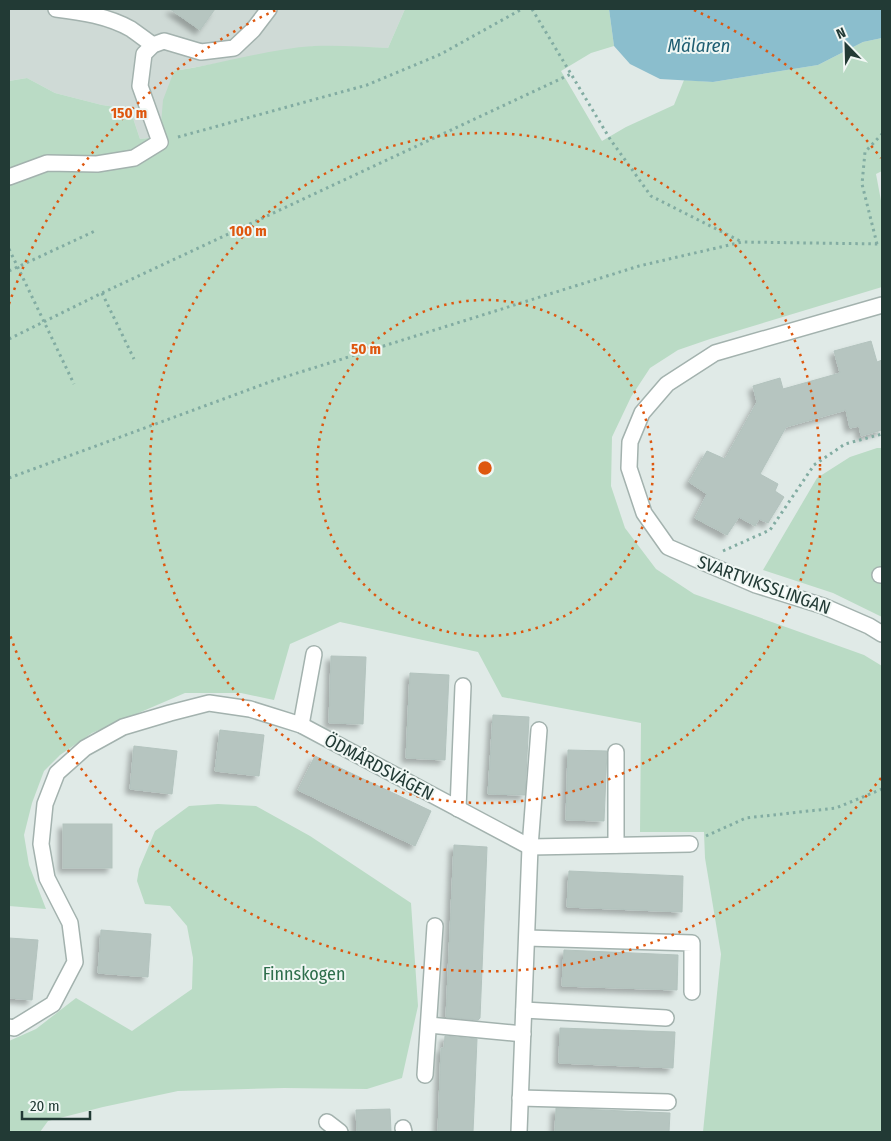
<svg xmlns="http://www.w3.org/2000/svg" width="891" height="1141" font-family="'Fira Sans Condensed',sans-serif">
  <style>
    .built { fill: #cfdad6 }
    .green { fill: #badbc5 }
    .water { fill: #8bbecd }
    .building { fill: #b6c5c0; stroke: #b3c3be; filter: url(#shadow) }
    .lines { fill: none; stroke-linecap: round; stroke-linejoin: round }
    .minor-casing { stroke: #a3b2ae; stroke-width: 18 }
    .path { stroke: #82aca2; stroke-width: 3; stroke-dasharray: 2.5 4; stroke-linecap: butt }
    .minor { stroke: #fff; stroke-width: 15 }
    .ring { fill: none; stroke: #de570e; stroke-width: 2.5; stroke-dasharray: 2.5 5 }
    .labels { text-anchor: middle; stroke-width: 4; stroke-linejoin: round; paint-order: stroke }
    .street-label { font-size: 18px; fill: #223a35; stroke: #f0f7f4 }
    .park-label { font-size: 18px; fill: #2e6e4c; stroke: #f0f7f4 }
    .water-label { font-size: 19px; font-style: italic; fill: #1f5e72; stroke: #f0f7f4 }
    .centre { fill: #de570e; stroke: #f0f7f4; stroke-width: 2.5 }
    .ring-label { font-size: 15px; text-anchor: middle; font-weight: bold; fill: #de570e; stroke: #f0f7f4; stroke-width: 4; stroke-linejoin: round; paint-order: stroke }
  </style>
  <defs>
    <filter id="shadow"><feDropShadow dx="-4.5" dy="4.5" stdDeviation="2.5" flood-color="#0004"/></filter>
  </defs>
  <rect width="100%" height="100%" fill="#e0eae7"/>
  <!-- built -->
  <polygon class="built" points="9,9 405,9 388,48 315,46 174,71 161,124 149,138 140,139 130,109 102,105 55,93 27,78 9,81"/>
  <!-- green -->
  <g class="green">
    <path d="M 405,9 L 609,9 L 614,46 L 591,53 L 561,71 L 602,141 L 626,127 L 674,105 L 684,80 L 713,82 L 818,65 L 863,42 L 882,38 L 882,171 L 876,174 L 882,206 L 882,287 L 710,339 L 678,350 L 650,368 L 631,397 L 612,437 L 611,486 L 625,528 L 656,569 L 694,594 L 864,655 L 882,666 L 882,1132 L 703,1132 L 721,954 L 705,858 L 704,832 L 640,832 L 641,723 L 502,697 L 478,652 L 340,622 L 290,644 L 274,700 L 241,693 L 185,693 L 92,733 L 60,755 L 44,771 L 32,803 L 24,835 L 29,865 L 46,909 L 9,906 L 9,81 L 27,78 L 55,93 L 102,105 L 130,109 L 140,139 L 149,138 L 161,124 L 163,100 L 174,71 C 221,64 267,49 314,46 C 339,45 364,47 388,48 Z"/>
    <polygon points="877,448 882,448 882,617 833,593 763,570 817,478 850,457"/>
    <polygon points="218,804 256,806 310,836 411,903 418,1006 402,1078 367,1089 284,1088 178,1091 103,1107 48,1121 40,1132 9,1132 9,1041 36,1029 76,998 132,1031 192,989 193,958 187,926 170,906 145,904 137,881 139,869 155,831 189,806"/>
  </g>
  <!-- water -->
  <polygon class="water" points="609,9 882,9 882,38 863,42 818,65 713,82 660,79 630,64 614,46"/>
  <!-- building -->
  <g class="building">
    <polygon points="170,9 215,9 200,30"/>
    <polygon points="871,341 877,362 882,360 882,430 861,436 859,426 850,428 846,410 786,427 760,474 778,484 775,491 784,497 768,523 759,519 755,526 739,517 727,535 695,518 707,494 689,482 707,451 725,459 757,402 753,386 780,378 783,389 840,373 834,351"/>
    <polygon points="331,656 366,657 363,724 329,723"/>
    <polygon points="410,673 449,675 445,760 406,758"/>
    <polygon points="493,715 529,717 525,795 488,794"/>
    <polygon points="220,730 264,735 259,776 215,771"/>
    <polygon points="134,746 177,751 172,794 130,789"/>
    <polygon points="568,750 607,751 604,821 566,820"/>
    <polygon points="315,756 431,811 415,846 298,790"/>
    <rect x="63" y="824" width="49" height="44"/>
    <polygon points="454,845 487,847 480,1018 478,1020 446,1017"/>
    <polygon points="569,871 683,876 682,912 567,907"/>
    <polygon points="101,930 151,934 148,977 98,973"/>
    <polygon points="9,938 38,940 32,1000 9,998"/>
    <polygon points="564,950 678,955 677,990 562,986"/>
    <polygon points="560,1028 675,1032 673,1068 559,1063"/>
    <polygon points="445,1036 477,1039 473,1132 438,1132 441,1048 444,1048"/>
    <polygon points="556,1108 670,1113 669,1132 555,1132"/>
    <polygon points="390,1109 391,1132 357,1132 356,1110"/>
  </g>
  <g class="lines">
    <defs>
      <g id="minor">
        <path d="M 56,9 C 81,12 108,16 131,29 C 138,34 146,40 153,45"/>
        <polyline points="9,177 47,163 97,164 134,158 160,142 140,86 144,54 153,45 164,41 201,52 234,48 253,30 269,9"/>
        <polyline points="882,305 715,353 667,384 642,413 630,442 629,468 644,513 668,547 756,585 823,606 869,626 882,634"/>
        <polyline points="880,575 882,575"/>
        <polyline points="301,725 314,654"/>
        <polyline points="616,752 616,845"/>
        <polyline points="458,809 463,686"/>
        <polyline points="527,938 692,943 692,992"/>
        <polyline points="524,1010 666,1018"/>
        <polyline points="429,1025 523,1034"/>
        <polyline points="9,1027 14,1028 53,1004 75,962 70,923 47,878 41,844 45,804 57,773 85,748 123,727 170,713 209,703 250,709 301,725 530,847 690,844"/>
        <polyline points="425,1075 435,926"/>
        <polyline points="520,1098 668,1102"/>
        <polyline points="327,1122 340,1132"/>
        <polyline points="403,1128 404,1132"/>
        <polyline points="519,1132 530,847 539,730"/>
      </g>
    </defs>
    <!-- minor casing -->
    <use href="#minor" class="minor-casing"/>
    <!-- path -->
    <g class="path">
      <polyline points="532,9 610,139 651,196 742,242"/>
      <polyline points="178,137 367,85 441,54 522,9"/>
      <polyline points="877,244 862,184 865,152 882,134"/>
      <polyline points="9,249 74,384"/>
      <polyline points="9,271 97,230"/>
      <polyline points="102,293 134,359"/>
      <polyline points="9,339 102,293 571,74"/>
      <polyline points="9,478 275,380 639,266 742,242 882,244"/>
      <polyline points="723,551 770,530 814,465 845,444 882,434"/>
      <polyline points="706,836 746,818 836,808 882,789"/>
    </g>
    <!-- minor -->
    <use href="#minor" class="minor"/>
  </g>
  <!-- distance rings -->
  <g class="ring">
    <circle cx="485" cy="468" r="168"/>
    <circle cx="485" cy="468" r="335"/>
    <path d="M881 778A503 503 0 0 1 9 632M9 304A503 503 0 0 1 276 10M694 10A503 503 0 0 1 881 158"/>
  </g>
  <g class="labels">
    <!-- street labels -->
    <g class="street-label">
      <text transform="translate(764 585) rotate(20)" y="6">SVARTVIKSSLINGAN</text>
      <text transform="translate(379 767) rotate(28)" y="6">ÖDMÅRDSVÄGEN</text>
    </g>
    <!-- park labels -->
    <g class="park-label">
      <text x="304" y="980">Finnskogen</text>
    </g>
    <!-- water labels -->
    <g class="water-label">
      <text x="699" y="52">Mälaren</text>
    </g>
  </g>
  <circle cx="485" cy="468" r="8" class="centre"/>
  <g class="ring-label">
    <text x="129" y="118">150 m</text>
    <text x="248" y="236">100 m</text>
    <text x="366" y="354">50 m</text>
  </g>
  <!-- border -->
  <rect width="891" height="1141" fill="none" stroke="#223a35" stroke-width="20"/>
  <!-- north arrow -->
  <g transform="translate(846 45) rotate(337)" stroke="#f0f7f4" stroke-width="4" paint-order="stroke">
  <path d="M0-4L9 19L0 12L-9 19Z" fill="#223a35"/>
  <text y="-8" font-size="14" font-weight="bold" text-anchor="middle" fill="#223a35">N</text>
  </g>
  <!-- scale -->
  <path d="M22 1111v8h68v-8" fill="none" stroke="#223a35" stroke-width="2.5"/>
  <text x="30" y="1111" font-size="15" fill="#223a35" stroke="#f0f7f4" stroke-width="4" paint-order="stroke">20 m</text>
</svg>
